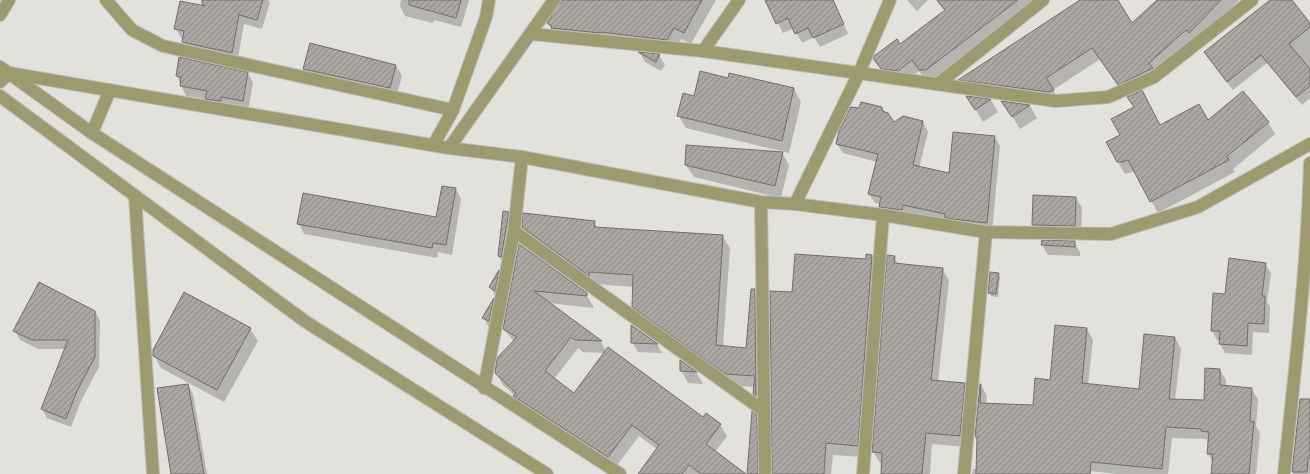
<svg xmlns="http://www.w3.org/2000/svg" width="1310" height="474" font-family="'Noto Serif',serif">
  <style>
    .shadow { fill: #0003; fill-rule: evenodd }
    .building { fill: url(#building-hatch); stroke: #736d6a }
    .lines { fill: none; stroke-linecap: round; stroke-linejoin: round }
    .minor-casing { stroke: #bebcb8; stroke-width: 14 }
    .minor { stroke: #9d9a70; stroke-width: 12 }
  </style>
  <defs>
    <pattern id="building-hatch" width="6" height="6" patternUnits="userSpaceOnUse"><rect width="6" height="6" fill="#ada7a4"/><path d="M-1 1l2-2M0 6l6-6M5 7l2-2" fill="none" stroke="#8c8784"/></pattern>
  </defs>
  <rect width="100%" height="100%" fill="#e3e1dc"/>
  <!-- shadow -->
  <g class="shadow">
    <polygon points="208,0 268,0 270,2 262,29 244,24 237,63 188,52 183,42 184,39 181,38 176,29 206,7"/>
    <polygon points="401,0 469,0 461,27 434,20 433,23 405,16 400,6"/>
    <polygon points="562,0 716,0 691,44 681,39 674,52 555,35 548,23"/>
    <polygon points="766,0 833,0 848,34 820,47 814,37 802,43 794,28 783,33"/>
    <polygon points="907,0 928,0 917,11"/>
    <polygon points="936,0 1040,0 932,81 927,81 919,71 905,82 884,74 878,62 945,11"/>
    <polygon points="1081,0 1116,0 1132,24 1158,0 1239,0 1196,44 1125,96 1100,59 1053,90 1060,102 966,91 960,80"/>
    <polygon points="1272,0 1290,0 1310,25 1310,98 1302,105 1267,63 1233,90 1205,53"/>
    <polygon points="640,53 659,55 665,65 661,71 645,62"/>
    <polygon points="396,66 402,76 396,98 310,79 304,69"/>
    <polygon points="248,73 253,83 248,111 212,109 207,99 186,96 177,76"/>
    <polygon points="729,79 794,89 801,102 789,153 686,128 678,115 695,97"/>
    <polygon points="968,97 991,100 998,112 983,122"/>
    <polygon points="1128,98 1160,126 1208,121 1268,122 1275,134 1233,169 1235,172 1158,213 1135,171 1125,174 1118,162 1121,135 1134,108"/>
    <polygon points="1003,102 1030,106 1037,118 1020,129"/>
    <polygon points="882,108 894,123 923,122 928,132 919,168 950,174 995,137 1000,146 992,232 885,216 880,207 880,204 875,203 869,194 877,162 843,153 837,144 860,110"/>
    <polygon points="782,153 789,165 781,198 694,177 686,165"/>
    <polygon points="456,189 461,199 452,255 438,252 437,258 304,234 299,224 437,218"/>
    <polygon points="1076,198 1082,208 1081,236 1039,235 1033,225"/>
    <polygon points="508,213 515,225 506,269 499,256"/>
    <polygon points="594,222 598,228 722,236 730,248 723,347 747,350 754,290 761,303 761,406 754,394 755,387 733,386 640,319 633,307 634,287 596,284 530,240 523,227"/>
    <polygon points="1074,242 1080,252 1080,256 1048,255 1042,245"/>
    <path d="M 520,246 L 586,294 L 593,306 L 593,308 L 549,303 L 601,342 L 606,351 L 703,419 L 720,425 L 727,436 L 715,452 L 738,474 L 639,474 L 657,449 L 639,436 L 615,468 L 521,408 L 514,395 L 503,385 L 496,373 L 514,342 L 504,329 ZM 578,348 L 583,352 L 605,353 L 574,394 L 554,379 Z"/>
    <polygon points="872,256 879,268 864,457 833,455 831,474 772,474 793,293 867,260"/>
    <polygon points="894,257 898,264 942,269 949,280 938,381 964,384 971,395 966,447 932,444 930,474 882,474 883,463 880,463 873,451"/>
    <polygon points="1265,264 1271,273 1267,302 1270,307 1269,333 1253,332 1252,355 1225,353 1220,344 1220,340 1217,340 1212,331 1226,295"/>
    <polygon points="499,272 504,281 496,297 490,287"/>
    <polygon points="998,274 1000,277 998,297 991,296 989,292"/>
    <polygon points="494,300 499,309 495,331 489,328 484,318"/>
    <polygon points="95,311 100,321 99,367 81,401 71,427 47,418 42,409 66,349 38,349 20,340 15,331"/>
    <polygon points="632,327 657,344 662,353 638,352 632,342"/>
    <polygon points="250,329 258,341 224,402 161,368 154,355"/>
    <polygon points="1087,329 1093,340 1088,385 1140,390 1175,338 1181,349 1175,400 1205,401 1220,370 1226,380 1226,387 1252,389 1258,400 1256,426 1260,433 1256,474 1212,474 1213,463 1208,453 1207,439 1172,438 1168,474 1117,474 1091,471 1091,474 972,474 973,469 977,469 978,441 976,437 981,385 987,396 986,404 1034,407"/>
    <polygon points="681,362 696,372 703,384 688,383 681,370"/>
    <polygon points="188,385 193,394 207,474 172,474"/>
    <polygon points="1300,400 1310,400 1310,474 1293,474"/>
    <polygon points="756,416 763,428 764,474 748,474"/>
  </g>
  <!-- building -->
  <g class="building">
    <polygon points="202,0 263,0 257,20 239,15 232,53 182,42 184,31 174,29 180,1 205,6 202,4"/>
    <polygon points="409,0 461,0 456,18 409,5"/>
    <polygon points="561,0 702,0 684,33 674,28 667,40 601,32 600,33 551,28 552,27 547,23"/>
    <polygon points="765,0 833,0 844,24 813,38 808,28 795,34 788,18 776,24"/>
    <polygon points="937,0 1018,0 926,70 919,70 912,60 898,71 881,69 873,58 874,56 897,39 900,44 945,10"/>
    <polygon points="1080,0 1118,0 1132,23 1157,0 1221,0 1189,33 1186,30 1149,63 1153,68 1118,85 1092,48 1046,78 1054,90 1049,92 958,80"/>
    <polygon points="1270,0 1292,0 1310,23 1310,27 1289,44 1310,69 1310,86 1296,97 1261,55 1227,82 1204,52"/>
    <polygon points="310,43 396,65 390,88 303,69"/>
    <polygon points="638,52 660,54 656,62"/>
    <polygon points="179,57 248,72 243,101 221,97 221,101 205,99 207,91 180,86 181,77 176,76"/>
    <polygon points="700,71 728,78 729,73 794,88 782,141 677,116 683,93 694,96"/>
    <polygon points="1142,90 1160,125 1199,104 1208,120 1243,91 1269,122 1227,156 1229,160 1150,202 1128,160 1123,162 1117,162 1106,142 1120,135 1111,119 1134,107 1127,97"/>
    <polygon points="966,96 991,99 975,110"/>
    <polygon points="1001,101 1030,105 1012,117"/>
    <polygon points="861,102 882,107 882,111 888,113 894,122 903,116 923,121 913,165 949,173 953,132 995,136 987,223 945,218 945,214 903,205 902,210 879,207 881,197 868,194 878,154 836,144 839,131 851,107 859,108"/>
    <polygon points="686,145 783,152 775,186 685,165"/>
    <polygon points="442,186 456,188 446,245 433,243 432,248 297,224 303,193 436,217"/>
    <polygon points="1033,195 1076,197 1075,226 1032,225"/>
    <polygon points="503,211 509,212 501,257 498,256"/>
    <polygon points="523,213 595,221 594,227 723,235 716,345 746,348 751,289 755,289 756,396 753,394 755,376 725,374 632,307 633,275 589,272 589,276 522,227"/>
    <polygon points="1042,240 1075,241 1075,247 1041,245"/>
    <polygon points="519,244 587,293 587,296 534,291 602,341 575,340 571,337 545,371 574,393 608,347 703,417 706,413 721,424 706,444 746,474 701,474 689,465 682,474 638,474 659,445 632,425 608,457 513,396 516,393 495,373 497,358 517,337 503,329"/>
    <polygon points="795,254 866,259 866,254 872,255 858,446 826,443 824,474 772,474 770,291 792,292"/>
    <polygon points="887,255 895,256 894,263 943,268 931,380 965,383 960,436 926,433 922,474 881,474 882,453 872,452"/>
    <polygon points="1229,258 1266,263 1262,296 1265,296 1264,324 1248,323 1247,346 1219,344 1220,331 1211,331 1213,293 1225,294"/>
    <polygon points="499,270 495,291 489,287"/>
    <polygon points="990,272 999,273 996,294 988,293"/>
    <polygon points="39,282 95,311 95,357 77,391 66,419 41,409 68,340 32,340 13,331"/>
    <polygon points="184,292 251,328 217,390 153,356 153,350"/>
    <polygon points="494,298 489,321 482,318"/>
    <polygon points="631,325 658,344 631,343"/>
    <polygon points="1055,325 1087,328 1082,383 1139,389 1144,334 1175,337 1169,399 1204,400 1205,368 1220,369 1220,385 1252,388 1250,421 1254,422 1249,474 1211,474 1213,454 1207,454 1209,432 1201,431 1201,429 1166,427 1162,469 1091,462 1090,474 976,474 977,437 975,437 980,384 981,384 980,403 1033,405 1035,378 1050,380"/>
    <polygon points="680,360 697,372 680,371"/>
    <polygon points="188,384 204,474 171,474 157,388"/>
    <polygon points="1300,399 1310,399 1310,458 1308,458 1307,472 1292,472"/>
    <polygon points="752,411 757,415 758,474 747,474"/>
  </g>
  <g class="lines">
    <defs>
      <g id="minor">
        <polyline points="106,0 132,30 163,46 453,110"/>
        <polyline points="0,15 9,0"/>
        <polyline points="532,34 703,51 1056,101 1108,97 1154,77 1252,0"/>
        <polyline points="703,51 739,0"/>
        <polyline points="0,67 92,133 620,474"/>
        <polyline points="0,82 9,73 449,148 522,157 761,202 795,204 883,215 986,232 1111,234 1198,207 1310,144"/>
        <polyline points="938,84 1043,0"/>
        <polyline points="0,96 306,322 547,474"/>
        <polyline points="92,133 110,90"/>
        <polyline points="434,144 453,110 486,17 489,0"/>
        <polyline points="449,148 554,0"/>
        <polyline points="135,196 153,474"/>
        <polyline points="761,202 765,474"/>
        <polyline points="795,204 859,73 890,0"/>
        <polyline points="514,231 764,411"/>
        <polyline points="484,388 514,231 522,157"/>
        <polyline points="863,474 883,215"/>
        <polyline points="964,474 986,232"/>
        <path d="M 1284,474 C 1295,370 1307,267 1310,163"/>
      </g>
    </defs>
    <!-- minor casing -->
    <use href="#minor" class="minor-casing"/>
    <!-- minor -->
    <use href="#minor" class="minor"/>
  </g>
</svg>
